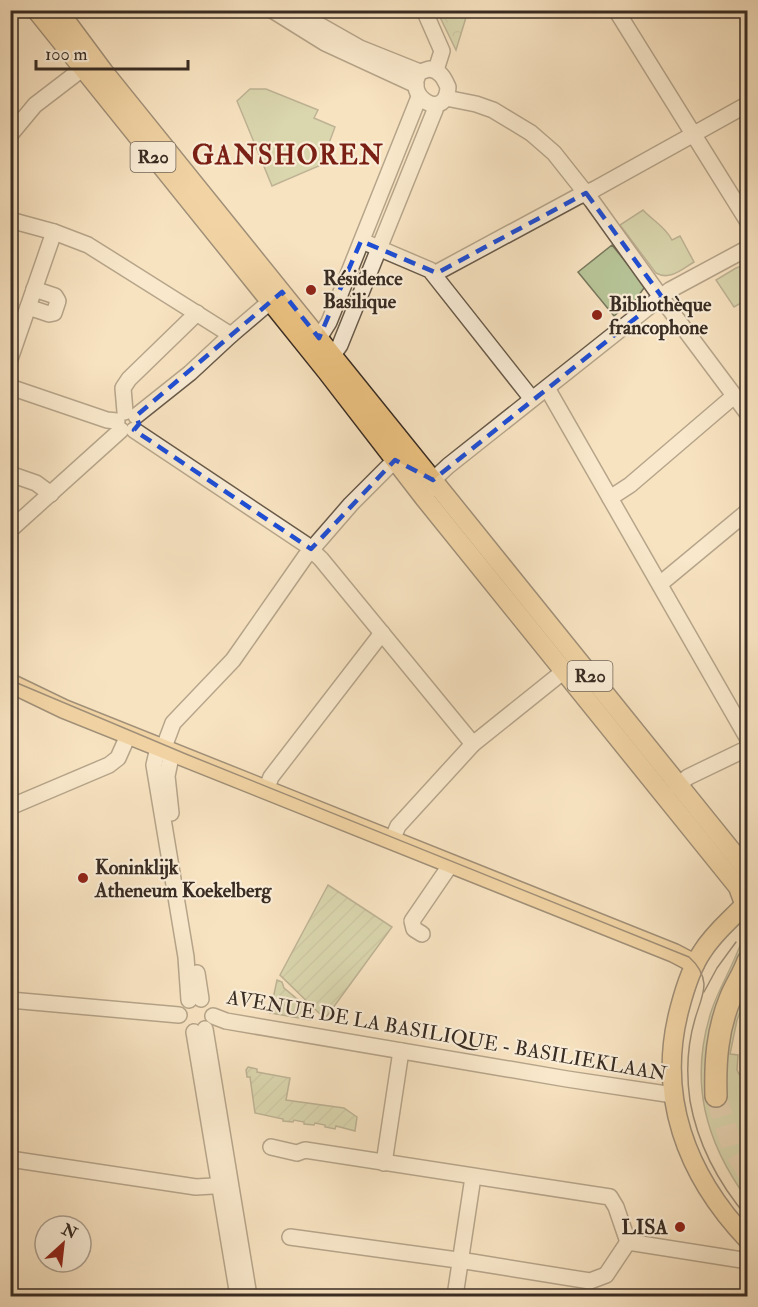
<svg xmlns="http://www.w3.org/2000/svg" width="758" height="1307" font-family="'IM FELL Double Pica',serif">
  <style>
    .green { fill: #b7c598; stroke: #78785e; stroke-width: 1.5 }
    .forest { fill: url(#forest-crowns); stroke: #78785e; stroke-width: 1.5 }
    .garden { fill: url(#garden-furrows); stroke: #78785e; stroke-width: 1.5 }
    .lines { fill: none; stroke-linecap: round; stroke-linejoin: round }
    .highway-tunnel { stroke: #d2bea1; stroke-width: 21; stroke-dasharray: 21 10; stroke-linecap: butt }
    .minor-casing { stroke: #685a4a; stroke-width: 18 }
    .major-casing { stroke: #382c23; stroke-width: 21 }
    .highway-casing { stroke: #382c23; stroke-width: 24 }
    .minor { stroke: #faedd7; stroke-width: 15 }
    .major { stroke: #ecc280; stroke-width: 18 }
    .highway { stroke: #ecc280; stroke-width: 21 }
    .tram { stroke: #382c23; stroke-width: 1.5 }
    .marked { fill: none; stroke: #1d4ed8; stroke-width: 4.5; stroke-dasharray: 12 8; stroke-linejoin: round }
    .poi-dot { fill: #8f2418; stroke: #faedd7; stroke-width: 2 }
    .labels { text-anchor: middle; stroke-width: 4.5; stroke-linejoin: round; paint-order: stroke }
    .shield { fill: #faedd7; stroke: #726659; stroke-width: 1.5 }
    .shield-label { font-size: 18px; font-weight: bold; fill: #382c23 }
    .poi-label { font-size: 20px; font-weight: bold; fill: #382c23; stroke: #faedd7; text-anchor: start }
    .street-label { font-size: 20px; fill: #382c23; stroke: #faedd7 }
    .district-label { font-size: 26px; font-weight: bold; letter-spacing: 1.5px; fill: #7a1f14; stroke: #faedd7 }
  </style>
  <defs>
    <pattern id="forest-crowns" width="20" height="18" patternUnits="userSpaceOnUse" patternTransform="scale(1.5)"><rect width="20" height="18" fill="#b7c598"/><path d="M2 6a3 3 0 1 1 6 0M12 15a3 3 0 1 1 6 0" fill="none" stroke="#9ea983"/></pattern>
    <pattern id="garden-furrows" width="10" height="10" patternUnits="userSpaceOnUse" patternTransform="scale(1.5)"><rect width="10" height="10" fill="#b7c598"/><path d="M-1 1l2-2M0 10L10 0M9 11l2-2" fill="none" stroke="#9ea983"/></pattern>
  </defs>
  <rect width="100%" height="100%" fill="#f8e3c1"/>
  <filter id="stains"><feTurbulence type="fractalNoise" baseFrequency=".00333" numOctaves="4"/><feColorMatrix values="0 0 0 0 .2 0 0 0 0 .09 0 0 0 0 .02 0 0 0 .5 -.17"/></filter>
  <radialGradient id="worn" r=".72"><stop offset=".6" stop-color="#630" stop-opacity="0"/><stop offset="1" stop-color="#630" stop-opacity=".3"/></radialGradient>
  <!-- green -->
  <g class="green">
    <polygon points="250,89 266,89 318,110 314,118 335,127 321,165 272,186 237,101"/>
    <path d="M 643,210 C 653,221 665,226 672,240 L 680,236 L 694,262 C 682,269 670,281 656,273 L 620,225 Z"/>
    <polygon points="612,245 643,283 644,288 633,303 631,302 614,316 578,272"/>
    <polygon points="747,264 747,302 746,300 734,307 716,280 736,268"/>
    <path d="M 742,940 L 745,941 L 744,952 L 722,1049 L 747,976 L 747,995 L 737,1020 L 730,1054 L 738,1055 L 737,1070 L 739,1074 L 747,1076 L 747,1199 C 705,1141 689,1082 711,1012 C 719,987 734,965 742,940 Z"/>
  </g>
  <!-- forest -->
  <polygon class="forest" points="437,11 468,11 456,50"/>
  <!-- garden -->
  <g class="garden">
    <polygon points="328,885 392,927 327,1016 323,1017 280,975"/>
    <polygon points="277,980 282,982 284,988 314,1013 311,1020 270,1013"/>
    <polygon points="248,1067 257,1069 257,1072 290,1078 286,1100 344,1108 357,1117 355,1131 336,1126 335,1129 325,1127 325,1125 315,1123 314,1125 304,1124 304,1122 294,1120 293,1122 283,1121 283,1119 255,1113 250,1077 247,1077 246,1070"/>
  </g>
  <g class="lines">
    <!-- highway-tunnel -->
    <polyline class="highway-tunnel" points="716,1096 732,1147 748,1173"/>
    <defs>
      <g id="minor">
        <polyline points="272,10 325,43 416,85"/>
        <polyline points="293,10 360,48 420,72"/>
        <polyline points="424,10 442,51 436,70"/>
        <polyline points="616,10 748,222"/>
        <path d="M 429,69 C 440,70 444,78 448,87 C 446,123 402,96 420,72 Z"/>
        <polyline points="446,98 476,104 493,110 531,133 554,153 592,201 668,307 748,414"/>
        <polyline points="10,135 35,105 82,69"/>
        <polyline points="10,220 54,232 88,245 231,335"/>
        <polyline points="369,244 430,270 532,399"/>
        <polyline points="434,274 577,197 595,189 748,104"/>
        <polyline points="28,307 49,314 54,313 58,301 55,296 34,289"/>
        <polyline points="311,343 319,338 329,322 419,97"/>
        <polyline points="10,359 54,232"/>
        <polyline points="325,361 333,355 340,345 435,110 435,105"/>
        <polyline points="10,387 107,420 117,421"/>
        <polyline points="547,388 748,739"/>
        <polyline points="125,412 123,388 129,379 197,313"/>
        <polyline points="136,416 190,373 231,335 279,294"/>
        <polyline points="134,430 305,544 321,559 473,744"/>
        <polyline points="10,474 36,483 51,494"/>
        <polyline points="429,490 433,480 448,466 670,290 748,248"/>
        <polyline points="610,498 630,485 734,396"/>
        <polyline points="10,530 121,430"/>
        <polyline points="660,584 748,511"/>
        <polyline points="164,747 173,723 233,660 305,557 351,504 395,460 404,465"/>
        <polyline points="164,747 157,752 154,765 186,957 189,1000"/>
        <polyline points="164,747 171,757 167,776 171,813"/>
        <polyline points="677,786 688,777 748,748"/>
        <polyline points="266,790 271,777 382,633"/>
        <polyline points="10,807 109,765 118,758 126,740"/>
        <polyline points="392,840 398,826 473,744 564,671"/>
        <polyline points="422,934 414,929 412,921 451,864"/>
        <polyline points="197,973 201,999"/>
        <polyline points="10,1000 179,1015"/>
        <polyline points="213,1016 226,1021 567,1079 673,1095"/>
        <polyline points="205,1029 249,1296"/>
        <polyline points="194,1032 238,1296"/>
        <polyline points="271,1147 297,1153 305,1150 610,1197 616,1207 628,1242"/>
        <polyline points="10,1159 196,1187 230,1185"/>
        <polyline points="384,1163 401,1051"/>
        <polyline points="290,1237 472,1262 590,1281 606,1275 628,1242"/>
        <polyline points="628,1242 742,1260 748,1255"/>
        <polyline points="455,1296 473,1177"/>
      </g>
      <g id="major">
        <polyline points="36,10 327,372 425,499 738,887 748,914"/>
        <polyline points="58,10 104,72 748,871"/>
        <polyline points="10,683 64,709 674,953 695,964"/>
        <path d="M 748,901 C 732,919 715,931 702,952 C 691,968 685,988 680,1007 C 656,1095 686,1175 748,1240"/>
      </g>
      <path id="highway" d="M 716,1096 C 715,1062 717,1031 730,999 C 735,986 743,975 748,961"/>
    </defs>
    <!-- minor casing -->
    <use href="#minor" class="minor-casing"/>
    <!-- major casing -->
    <use href="#major" class="major-casing"/>
    <!-- highway casing -->
    <use href="#highway" class="highway-casing"/>
    <!-- minor -->
    <use href="#minor" class="minor"/>
    <!-- major -->
    <use href="#major" class="major"/>
    <!-- highway -->
    <use href="#highway" class="highway"/>
    <!-- tram -->
    <g class="tram">
      <path d="M 10,680 L 186,754 L 689,957 C 697,964 703,973 704,984 C 704,996 698,1008 695,1019 C 687,1046 686,1073 690,1101 C 698,1146 718,1183 748,1218"/>
      <polyline points="704,992 717,968 736,942"/>
    </g>
  </g>
  <!-- marked area -->
  <path d="M0 0H758V1307H0ZM 586,193 L 662,297 L 433,480 L 395,460 L 311,549 L 134,430 L 139,424 L 136,416 L 282,292 L 319,338 L 361,241 L 437,273 Z" fill="#f8e3c1" fill-opacity=".55" fill-rule="evenodd"/>
  <path class="marked" d="M 586,193 L 662,297 L 433,480 L 395,460 L 311,549 L 134,430 L 139,424 L 136,416 L 282,292 L 319,338 L 361,241 L 437,273 Z"/>
  <!-- markers -->
  <g class="poi-dot">
    <circle cx="311" cy="290" r="6"/>
    <circle cx="597" cy="315" r="6"/>
    <circle cx="83" cy="878" r="6"/>
    <circle cx="680" cy="1227" r="6"/>
  </g>
  <g class="labels">
    <!-- shield labels -->
    <g class="shield">
      <rect x="130.5" y="142" width="45" height="30" rx="4.5"/>
      <rect x="567.5" y="661" width="45" height="30" rx="4.5"/>
    </g>
    <g class="shield-label">
      <text x="153" y="163">R20</text>
      <text x="590" y="682">R20</text>
    </g>
    <!-- poi labels -->
    <g class="poi-label">
      <text x="323" y="285">Résidence<tspan x="323" dy="23">Basilique</tspan></text>
      <text x="609" y="311">Bibliothèque<tspan x="609" dy="23">francophone</tspan></text>
      <text x="95" y="874">Koninklijk<tspan x="95" dy="23">Atheneum Koekelberg</tspan></text>
      <text x="668" y="1234" text-anchor="end">LISA</text>
    </g>
    <!-- street labels -->
    <g class="street-label">
      <text transform="translate(447 1035) rotate(10)" y="7">AVENUE DE LA BASILIQUE - BASILIEKLAAN</text>
    </g>
    <!-- district labels -->
    <g class="district-label">
      <text x="288" y="164">GANSHOREN</text>
    </g>
  </g>
  <!-- margin -->
  <rect width="758" height="1307" fill="none" stroke="#f8e3c1" stroke-width="36"/>
  <rect x="12" y="12" width="734" height="1283" fill="none" stroke="#382c23" stroke-width="3"/>
  <rect x="18" y="18" width="722" height="1271" fill="none" stroke="#382c23" stroke-width="1.5"/>
  <!-- north arrow -->
  <g transform="translate(63 1244) rotate(27)"><circle r="28" fill="#faedd7" stroke="#aca08f" stroke-width="1.5"/>
  <path d="M0-4.5L10 22L0 15L-10 22Z" fill="#8f2418"/>
  <text y="-9" font-size="16" font-weight="bold" text-anchor="middle" fill="#382c23">N</text>
  </g>
  <!-- scale -->
  <path d="M36 60v9h152v-9" fill="none" stroke="#382c23" stroke-width="3"/>
  <text x="45" y="60" font-size="18" fill="#382c23" stroke="#faedd7" stroke-width="4.5" paint-order="stroke">100 m</text>
  <rect width="100%" height="100%" filter="url(#stains)"/>
  <rect width="100%" height="100%" fill="url(#worn)"/>
</svg>
